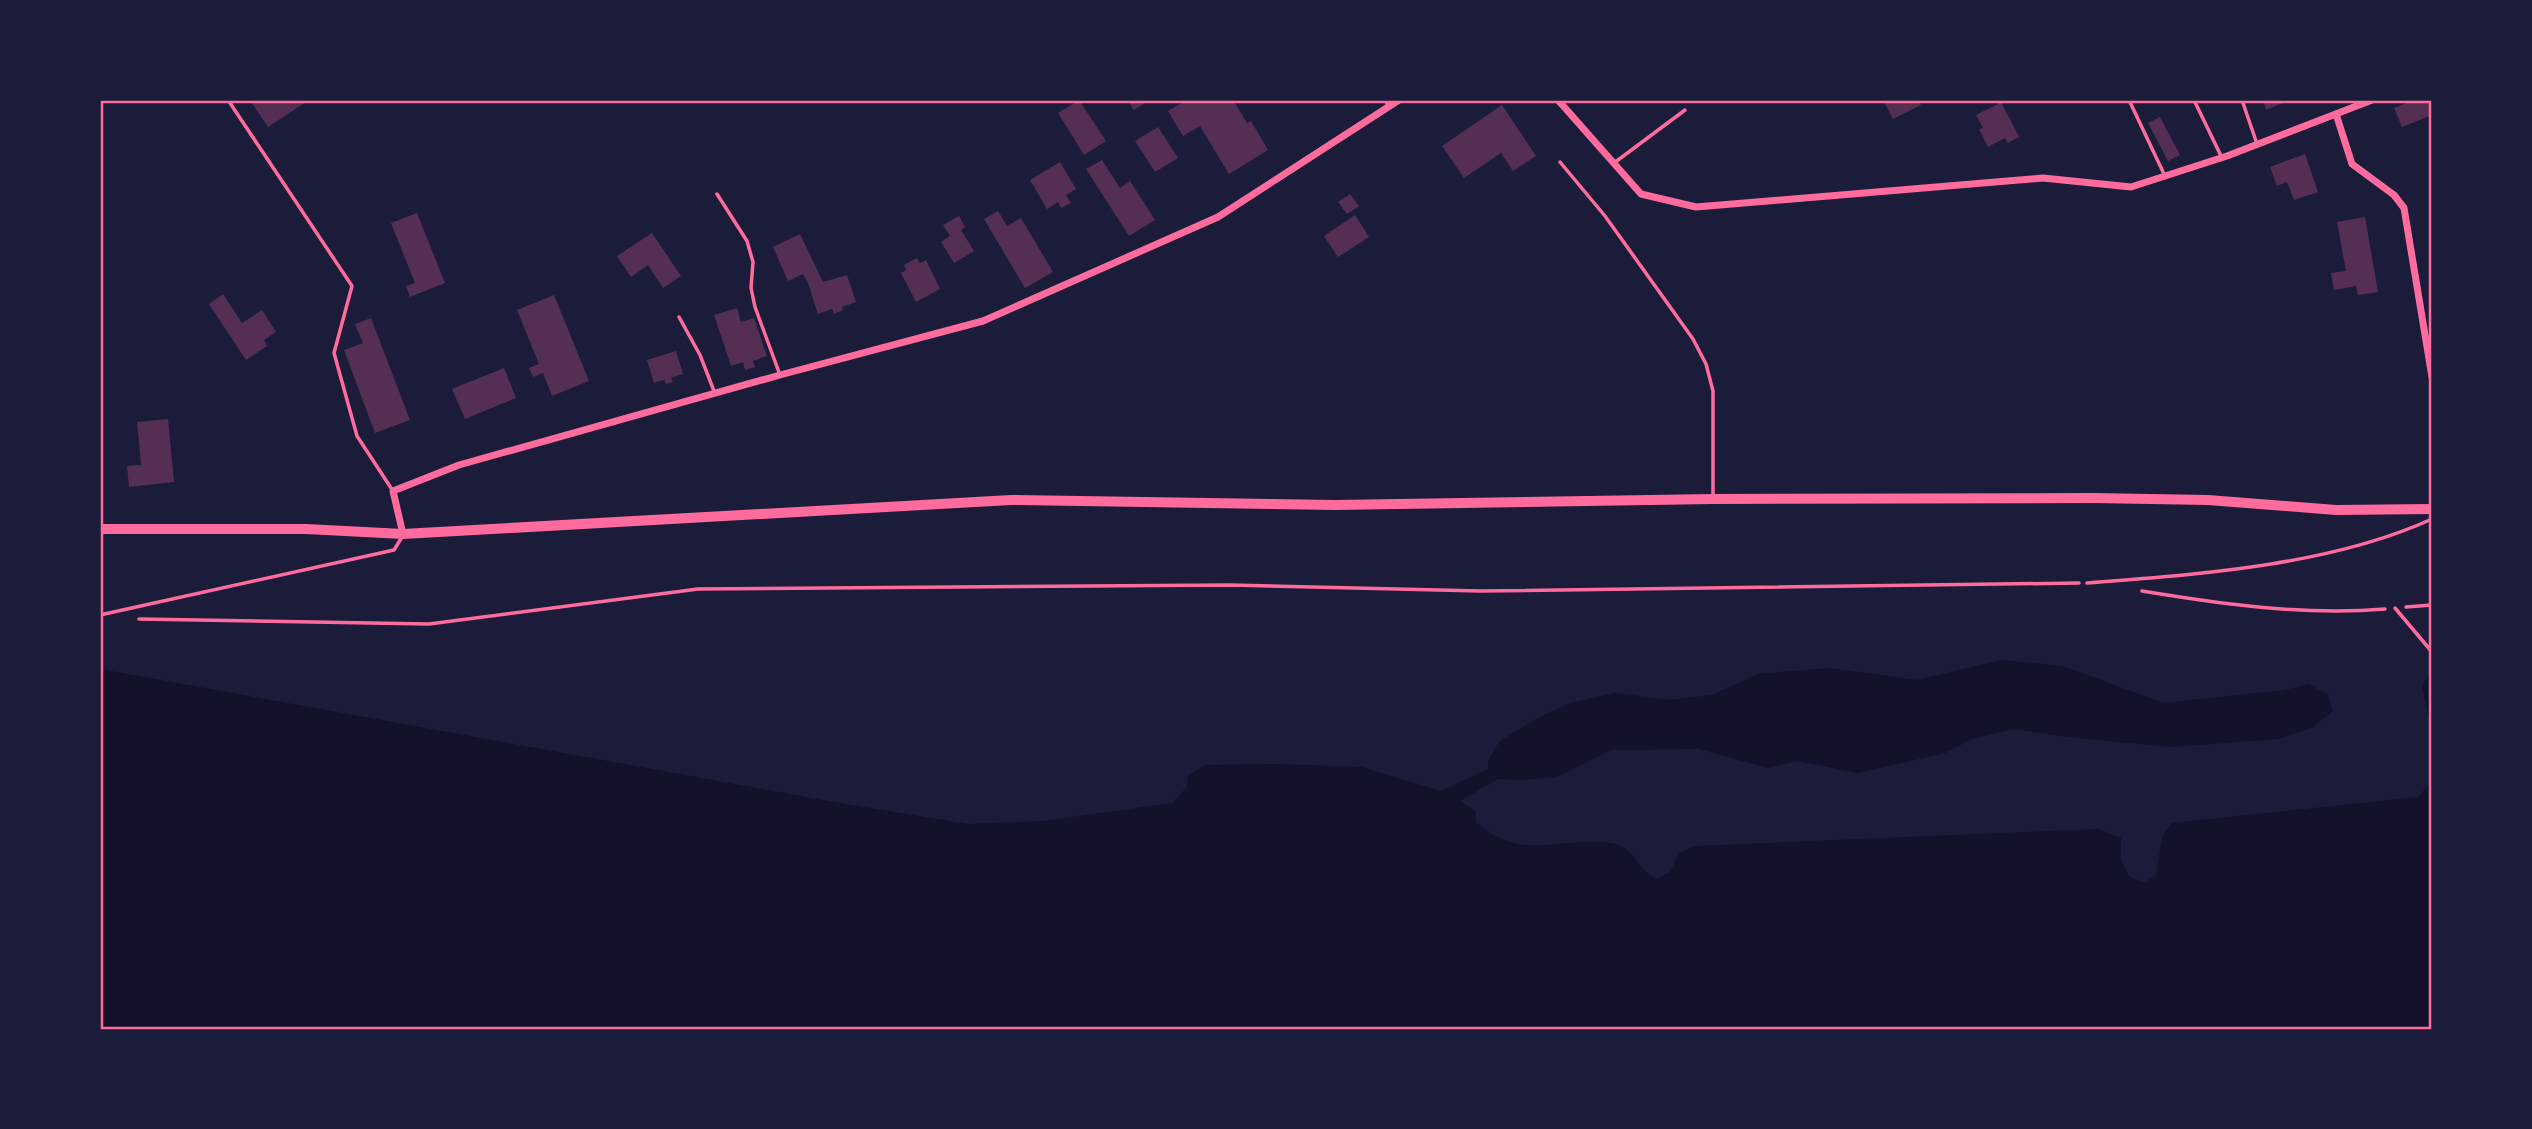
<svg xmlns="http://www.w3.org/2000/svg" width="2532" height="1129" font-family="'Work Sans',sans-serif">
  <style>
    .water { fill: #12122b }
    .building { fill: #542f53 }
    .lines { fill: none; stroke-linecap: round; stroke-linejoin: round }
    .path { stroke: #ff6b9d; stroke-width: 3.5 }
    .service { stroke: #ff6b9d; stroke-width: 3.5 }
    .minor { stroke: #ff6b9d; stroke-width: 7 }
    .tertiary { stroke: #ff6b9d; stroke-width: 10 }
    .neatline { fill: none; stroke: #ff6b9d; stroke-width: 2.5 }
  </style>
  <rect width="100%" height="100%" fill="#1b1b3a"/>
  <!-- water -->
  <g class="water">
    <path d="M 2002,660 L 2063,666 L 2163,703 L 2285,690 L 2309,684 L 2328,695 L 2333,711 L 2313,727 L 2279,739 L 2171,747 L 2077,738 L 2013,729 L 1972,739 L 1945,753 L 1858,773 L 1797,761 L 1768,768 L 1699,749 L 1611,750 L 1557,777 L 1520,780 L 1498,779 L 1460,801 L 1476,811 L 1476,822 C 1520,863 1560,836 1611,843 C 1635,846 1637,870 1656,879 L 1670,872 L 1679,853 L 1696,846 L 2099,829 L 2121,838 L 2121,859 L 2129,876 L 2143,883 L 2156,875 L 2163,834 L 2172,823 L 2418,797 L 2432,781 L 2432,1029 L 100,1029 L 100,669 L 851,805 L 968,824 L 1043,821 L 1172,803 L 1187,787 L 1188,776 L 1205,765 L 1275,764 L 1361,767 L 1441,791 L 1488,769 L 1488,761 L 1499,742 L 1536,719 L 1570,703 L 1615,693 L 1670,700 L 1712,695 L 1758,674 L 1830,668 L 1917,680 Z"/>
    <polygon points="2429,674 2432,675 2432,735 2422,686"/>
  </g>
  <!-- building -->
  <g class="building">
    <polygon points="250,100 309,100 268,127"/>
    <polygon points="1079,100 1106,141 1084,155 1058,113"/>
    <polygon points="1127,100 1150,100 1134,110"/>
    <polygon points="1187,100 1233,100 1247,123 1251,121 1268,150 1229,174 1200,126 1183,136 1168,111"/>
    <polygon points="1883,100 1918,100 1921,105 1893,119"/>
    <polygon points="1996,100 2000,100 2019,137 2008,143 2005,138 1988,147 1979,129 1983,128 1976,115 1998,104"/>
    <polygon points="2263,100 2290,100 2266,110"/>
    <polygon points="2414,100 2432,100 2432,115 2402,127 2394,108"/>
    <polygon points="1502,105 1536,156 1513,171 1501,153 1464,178 1442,146"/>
    <polygon points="2160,117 2180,155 2168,161 2148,123"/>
    <polygon points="1158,127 1178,158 1155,172 1135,141"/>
    <polygon points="2305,154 2318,192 2294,200 2287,182 2277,186 2270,167"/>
    <polygon points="1102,160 1120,188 1130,181 1155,220 1129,236 1086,169"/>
    <polygon points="1060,162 1076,189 1066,195 1071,203 1061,208 1058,202 1047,209 1030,180"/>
    <polygon points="1350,194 1359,206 1347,214 1338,202"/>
    <polygon points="998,211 1007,226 1021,218 1053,272 1025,288 984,219"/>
    <polygon points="417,213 445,283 410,297 406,286 415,283 391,223"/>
    <polygon points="1355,215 1369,237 1338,257 1324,236"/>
    <polygon points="959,216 965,227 961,230 974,251 954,263 941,242 950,236 943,225"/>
    <polygon points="2365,217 2378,292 2358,295 2356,286 2334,290 2331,273 2346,271 2337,222"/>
    <polygon points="652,233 681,276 663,288 648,265 631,277 617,256"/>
    <polygon points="800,234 823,282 847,275 856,302 842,307 843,310 834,314 832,309 818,314 808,283 803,274 788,281 773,247"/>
    <polygon points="917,258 920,263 926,260 940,289 916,302 901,273 906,270 904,265"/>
    <polygon points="223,294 242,323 262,310 276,332 264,340 267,346 246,360 209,304"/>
    <polygon points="554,295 589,381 552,396 543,373 533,377 529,368 539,364 517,310"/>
    <polygon points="737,308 741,322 754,318 767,356 753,361 755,367 745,370 743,362 731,366 714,315"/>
    <polygon points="371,318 410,420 375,433 344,350 363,343 355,324"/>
    <polygon points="676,351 683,374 671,378 673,382 666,384 664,380 654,383 647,360"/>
    <polygon points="504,368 516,398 465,419 452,389"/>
    <polygon points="168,419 174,482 129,487 127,466 141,465 137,422"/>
  </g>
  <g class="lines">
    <!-- path -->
    <g class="path">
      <path d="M 2142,591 C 2221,604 2305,616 2385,609"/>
      <polyline points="2406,607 2432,605"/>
      <polyline points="139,619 429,624 698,589 1230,585 1480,591 2079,583"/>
    </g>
    <!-- service -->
    <g class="service">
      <polyline points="228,100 352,286 334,353 357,436 393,491"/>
      <polyline points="1385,100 1389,106"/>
      <polyline points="2129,100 2164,174"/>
      <polyline points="2194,100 2222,158"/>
      <polyline points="2242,100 2257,144"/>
      <polyline points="1560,162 1605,216 1693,339 1706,364 1713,391 1713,497"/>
      <polyline points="1614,163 1685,110"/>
      <polyline points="717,194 747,241 753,262 751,288 755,307 780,375"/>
      <polyline points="679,317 700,355 714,391"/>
      <path d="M 2087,583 C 2199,574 2329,566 2432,519"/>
      <polyline points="2395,608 2432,652"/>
      <polyline points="100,615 394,550 402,537"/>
    </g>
    <!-- minor -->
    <g class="minor">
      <polyline points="1558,100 1641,194 1696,207 2043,178 2131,187 2227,156 2372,100"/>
      <polyline points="2336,114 2352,164 2394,195 2404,208 2432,377"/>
      <polyline points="403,534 393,491 459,465 780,375 983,321 1218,217 1399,100"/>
    </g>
    <!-- tertiary -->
    <polyline class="tertiary" points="100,529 306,529 403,534 1011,500 1335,505 1713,499 2093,498 2208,500 2336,510 2432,509"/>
  </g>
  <!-- border -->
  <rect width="2532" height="1129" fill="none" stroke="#1b1b3a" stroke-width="203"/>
  <rect x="102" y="102" width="2328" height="926" class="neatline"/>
</svg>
